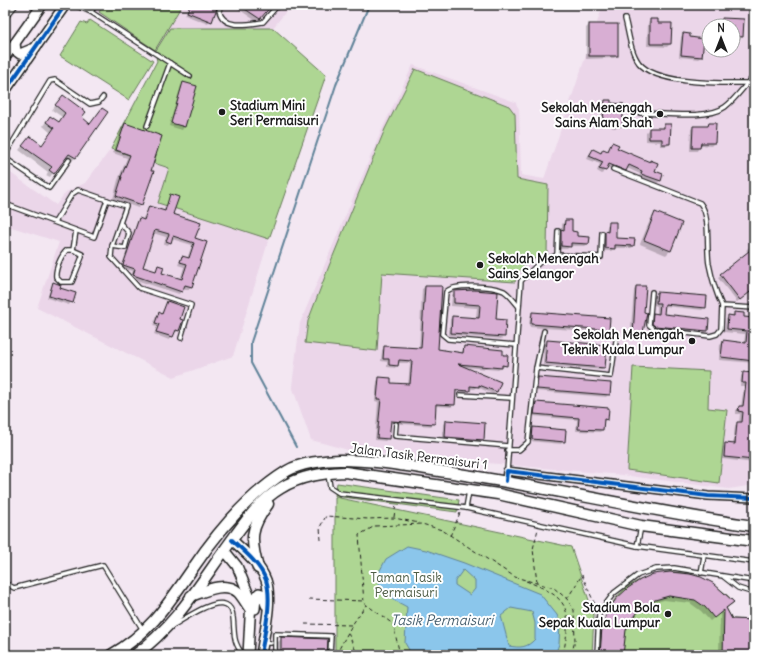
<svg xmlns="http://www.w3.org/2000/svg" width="759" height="660" font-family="Delius,sans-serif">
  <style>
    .built { fill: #ebd6e9; fill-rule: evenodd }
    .green { fill: #aed693; stroke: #657958 }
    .water { fill: #8bc6eb; stroke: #5f8298; fill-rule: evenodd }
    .shadow { fill: #0003; fill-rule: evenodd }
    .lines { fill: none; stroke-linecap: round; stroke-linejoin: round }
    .stream { stroke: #5f8298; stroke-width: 2 }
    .building { fill: #d8aed3; stroke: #1c1c1c; fill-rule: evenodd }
    .service-casing { stroke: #1c1c1c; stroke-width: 6 }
    .minor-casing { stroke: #1c1c1c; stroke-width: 10 }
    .tertiary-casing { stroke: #1c1c1c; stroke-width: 12 }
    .secondary-casing { stroke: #1c1c1c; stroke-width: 13 }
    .path { stroke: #1c1c1c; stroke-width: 1; stroke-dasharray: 4 3; stroke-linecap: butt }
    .service { stroke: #fff; stroke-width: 3.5 }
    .minor { stroke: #fff; stroke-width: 7 }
    .tertiary { stroke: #fff; stroke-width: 9 }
    .secondary { stroke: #fff; stroke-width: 10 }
    .cycleway-casing { stroke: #fff; stroke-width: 6 }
    .cycleway { stroke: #0057b8; stroke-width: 4 }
    .poi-dot { fill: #1c1c1c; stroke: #fff; stroke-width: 1.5 }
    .labels { text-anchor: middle; stroke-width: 4; stroke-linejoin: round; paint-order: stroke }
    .poi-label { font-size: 13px; font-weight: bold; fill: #1c1c1c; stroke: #fff; text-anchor: end }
    .street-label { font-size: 13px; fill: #1c1c1c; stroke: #fff }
    .park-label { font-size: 13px; fill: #4f5d46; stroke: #fff }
    .water-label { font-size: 14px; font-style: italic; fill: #48606f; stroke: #fff }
  </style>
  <rect width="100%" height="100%" fill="#f3e7f2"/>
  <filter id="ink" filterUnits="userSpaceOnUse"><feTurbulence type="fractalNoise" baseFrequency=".025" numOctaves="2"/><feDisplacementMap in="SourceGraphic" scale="8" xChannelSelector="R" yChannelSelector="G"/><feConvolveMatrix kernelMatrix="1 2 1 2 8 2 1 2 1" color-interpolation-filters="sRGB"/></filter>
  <g filter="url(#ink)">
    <!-- built -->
    <g class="built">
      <polygon points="99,5 291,5 273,28 170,28 155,52 94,11"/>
      <path d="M 603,5 L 754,5 L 754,485 L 729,489 L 622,475 L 352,451 L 311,440 L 292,386 L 300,323 L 383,127 L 413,65 L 515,102 L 519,109 L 521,175 L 544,179 ZM 709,26 L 733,26 L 733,50 L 709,50 Z"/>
      <polygon points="111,149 169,168 158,203 269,239 233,356 174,377 37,308 59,242 5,225 5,169 56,205 66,192 85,183"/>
    </g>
    <!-- green -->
    <g class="green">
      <polygon points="104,5 182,5 155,50 99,12"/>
      <polygon points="90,20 153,61 129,100 60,56 81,22 87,24"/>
      <polygon points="170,28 273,28 326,75 269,239 158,203 169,168 111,149 157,61 155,52"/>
      <path d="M 415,69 L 509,106 L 515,114 L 517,179 L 548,185 L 547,254 C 529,261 521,262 515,282 L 382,273 L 377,351 L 305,343 L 308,321 L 329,266 L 385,129 Z"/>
      <polygon points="633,367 709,371 708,408 727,410 719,483 627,470"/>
      <polygon points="337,483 459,500 457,512 335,496"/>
      <polygon points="335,497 571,547 594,615 592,655 335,655"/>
      <path d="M 670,572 C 697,573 715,582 734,602 L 726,608 L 732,619 L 754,620 L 754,655 L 599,655 C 600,624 609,593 640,580 C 649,576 661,575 670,572 Z"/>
    </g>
    <!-- water -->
    <path class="water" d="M 407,546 L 426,550 L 464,563 L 540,594 L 557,615 L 560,623 L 559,644 L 555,655 L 412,655 L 405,643 L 407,607 C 391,598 381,596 377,576 L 386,559 ZM 463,570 L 475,581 L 475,589 L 470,595 L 455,585 L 455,581 ZM 511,608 L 532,612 L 535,623 L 535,639 C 527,648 520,648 509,646 L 501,616 Z"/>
    <!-- shadow -->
    <g class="shadow">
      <polygon points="189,5 217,5 208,24 185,15"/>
      <polygon points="239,5 270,5 256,21 237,8"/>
      <polygon points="723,19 743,20 742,37 740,39 733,39 733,26 720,26 720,22"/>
      <polygon points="651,20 657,24 670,44 667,47 647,46 648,23"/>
      <polygon points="589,25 617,25 617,56 614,58 586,59 586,28"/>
      <polygon points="683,34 701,57 698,59 679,57 681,37"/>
      <polygon points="184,83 196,87 184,127 182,130 169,126 181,86"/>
      <polygon points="63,96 80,117 90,124 106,112 75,158 71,162 65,157 50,177 46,175 48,172 19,150 30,137 42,146 51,133 43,126 46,121 50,117 58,123 62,117 52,110"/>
      <polygon points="605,101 621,125 619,128 612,128 613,124 601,123 602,104"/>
      <polygon points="125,124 149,171 141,204 138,208 113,199 118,180 127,158 113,153 122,127"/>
      <polygon points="709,124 714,143 711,146 700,145 697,151 690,151 691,129 694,127 706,127"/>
      <polygon points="665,125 669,144 667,146 660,146 660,142 646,141 646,132 649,129 662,128"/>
      <polygon points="612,143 616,148 649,163 650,161 654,171 662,174 660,181 657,183 639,177 640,174 627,168 623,173 606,167 602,174 597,171 600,164 587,159 590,153 593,150 600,153 603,150 607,151"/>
      <path d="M 171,195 L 172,214 L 194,239 L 206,243 L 191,287 L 188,290 L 183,288 L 179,294 L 130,278 L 133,271 L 121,268 L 137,222 L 139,219 L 142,220 L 149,207 L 163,212 ZM 153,233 L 166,237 L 164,244 L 168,245 L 172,239 L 192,245 L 187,259 L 183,257 L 180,260 L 178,265 L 184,267 L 180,280 L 161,273 L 158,267 L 155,271 L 142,267 Z"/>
      <polygon points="655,214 670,251 666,255 640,244 651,218"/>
      <polygon points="565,221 571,232 576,237 588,244 585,246 570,246 567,249 558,249 558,233 562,230 562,224"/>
      <polygon points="609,223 615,239 634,246 631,248 615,248 611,251 602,251 603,235 606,232 607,226"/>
      <polygon points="754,243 754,292 752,290 737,302 718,278 749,253 746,250"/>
      <polygon points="53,283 59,289 75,294 69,305 47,298"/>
      <polygon points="425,287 437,350 461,354 464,347 502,356 506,365 498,370 464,367 496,392 493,394 477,387 475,389 469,389 466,393 454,392 454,405 451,407 435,406 434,423 431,426 389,423 388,438 385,441 375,440 378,402 375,401 377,381 380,378 390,384 408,385 410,363 398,363 395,368 387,367 387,362 381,361 382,350 385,347 419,349 422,289"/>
      <polygon points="637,287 642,336 639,339 630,339 634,290"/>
      <polygon points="474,291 495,320 504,336 501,339 449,335 450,319 453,317 476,318 477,308 451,306 452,295 455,292"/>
      <polygon points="657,293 705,307 702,310 664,306 663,315 707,331 704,334 652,328 650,327 651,317 654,314 657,315 657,306 654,305 654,296"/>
      <polygon points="167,302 178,319 181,321 178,331 174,333 169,340 154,334 157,327 153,326 156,316 159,314 161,314"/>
      <polygon points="533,313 608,329 605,332 529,327 530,316"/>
      <polygon points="735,313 743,318 754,319 754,363 719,360 720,344 723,341 744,344 745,334 724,332 726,319"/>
      <polygon points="547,341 604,367 601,370 543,365 544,344"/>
      <polygon points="743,373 754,374 754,463 722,459 723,447 726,444 733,445 735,425 739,423 740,414 736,414 736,410 741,407 744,386 740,386 741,376"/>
      <polygon points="539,378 609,394 606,397 535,391 536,381"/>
      <polygon points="536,403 607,419 603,422 602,430 600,432 576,431 577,420 532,416 533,406"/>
      <polygon points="446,421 484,424 483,440 480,443 442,440 443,424"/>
      <polygon points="533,428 564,441 561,444 529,441 530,431"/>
      <polygon points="654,575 725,609 732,620 754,621 754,655 719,655 720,613 710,621 701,611 690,603 664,600 650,604 634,615 629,622 623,640 622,655 597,655 598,632 605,614 612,604 628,588"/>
      <polygon points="282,638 326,655 275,655 275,645"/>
    </g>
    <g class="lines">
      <!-- stream -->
      <polyline class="stream" points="296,447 251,363 251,342 336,85 369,5"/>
    </g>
    <!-- building -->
    <g class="building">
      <polygon points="190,5 218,5 212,22 187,12"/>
      <polygon points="239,5 272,5 260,19"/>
      <polygon points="722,18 744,19 743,37 733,36 733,26 722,26"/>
      <polygon points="650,19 658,19 658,23 672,23 671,44 650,44"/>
      <rect x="589" y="24" width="29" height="32"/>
      <polygon points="683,33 690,34 690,37 704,39 702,57 681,55"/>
      <polygon points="183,82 197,86 185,127 171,123"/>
      <polygon points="63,95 86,112 82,117 90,124 102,108 108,112 76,158 69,154 54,174 49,170 52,167 22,146 30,136 42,145 54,128 46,122 50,116 59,122 65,113 55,105"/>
      <polygon points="605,100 611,100 611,103 624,104 622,126 615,125 615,121 603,120"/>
      <polygon points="125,123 162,136 151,171 154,171 142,205 116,196 122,177 121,177 130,155 116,150"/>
      <polygon points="709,123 716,123 715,143 701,143 700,148 692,148 693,126 708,126"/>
      <polygon points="664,124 671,124 670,144 662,144 662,139 649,139 649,128 664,128"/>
      <polygon points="612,142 619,145 617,148 650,162 650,160 658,163 655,171 663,174 661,181 641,174 642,171 629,165 626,171 609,164 606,171 599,169 603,162 589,156 593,149 601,153 603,149 608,151"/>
      <path d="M 170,194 L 179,197 L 173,214 L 201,223 L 195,238 L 207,242 L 192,287 L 185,285 L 182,292 L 133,275 L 135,269 L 123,265 L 139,218 L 144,220 L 149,206 L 165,211 ZM 155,230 L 169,234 L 166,241 L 171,243 L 173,236 L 194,243 L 189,258 L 182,256 L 180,262 L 187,264 L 182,279 L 162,273 L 164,267 L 158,265 L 156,271 L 143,267 Z"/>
      <polygon points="655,212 682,223 671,251 644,240"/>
      <polygon points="565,220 572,220 572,231 577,232 577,236 590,237 589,244 571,243 571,247 561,246 561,229 564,230"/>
      <polygon points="609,222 616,222 616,238 635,239 634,246 615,245 615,249 605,248 605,231 608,232"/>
      <polygon points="754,247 754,289 740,300 720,274"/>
      <polygon points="53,282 61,285 60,288 76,293 73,303 49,296"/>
      <polygon points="425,286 442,286 438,349 463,353 464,346 503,350 503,355 508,355 507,366 502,365 502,368 458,364 501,382 497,392 479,385 479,387 470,386 470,391 456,390 455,405 436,404 435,424 391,421 389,439 377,438 381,399 377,399 379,377 391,378 391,383 410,384 412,361 399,360 398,366 389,365 389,359 383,359 384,346 421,348"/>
      <polygon points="636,286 646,286 644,312 647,313 642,337 633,336"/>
      <polygon points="474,290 498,292 496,319 506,320 505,337 451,333 452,316 479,318 480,305 454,303 454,291"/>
      <polygon points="657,292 707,296 706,308 665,304 664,314 709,319 708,331 655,326 652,324 653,313 659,314 660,303 656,303"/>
      <polygon points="167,301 184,307 180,319 183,320 179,331 176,330 173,337 156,332 159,324 155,323 159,312 162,314"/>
      <polygon points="532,312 610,318 609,330 531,324"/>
      <polygon points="734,312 744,313 744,317 754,318 754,361 721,357 723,340 746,343 747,331 727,329 728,315 734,316"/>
      <polygon points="547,340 607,345 605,368 545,363"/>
      <polygon points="743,372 754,373 754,460 724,457 725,443 735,444 737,422 742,422 743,412 738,411 739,406 743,406 746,383 742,383"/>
      <polygon points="538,377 611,383 610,395 537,389"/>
      <polygon points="536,402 609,408 608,420 604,419 603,430 578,429 579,418 534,414"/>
      <polygon points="446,420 485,423 484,440 445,437"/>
      <polygon points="533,427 566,430 565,442 532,439"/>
      <polygon points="670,572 690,574 701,577 713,583 734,602 726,608 732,619 754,620 754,655 723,655 724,610 714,618 705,607 695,600 669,596 655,600 637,613 626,630 623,655 600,655 602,627 609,609 616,599 628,588 640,580 653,574"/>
      <polygon points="281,637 328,639 327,655 281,655"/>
    </g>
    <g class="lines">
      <defs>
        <g id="service">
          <polyline points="75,5 91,12 190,76"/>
          <path d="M 223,5 L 219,10 C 223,30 248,24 263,22 L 278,5"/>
          <polyline points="91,12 95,5"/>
          <polyline points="5,18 16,5"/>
          <path d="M 625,19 C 629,33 630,51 639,63 C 657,85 721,83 747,83"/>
          <path d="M 640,113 C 662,113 707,120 725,107 C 736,99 744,86 754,76"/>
          <polyline points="147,126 170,63"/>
          <polyline points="5,155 50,81 55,80 90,104 99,102 103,97"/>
          <polyline points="5,158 49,188 69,160"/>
          <path d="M 613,169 L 700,203 C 711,216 706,247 709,264 C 712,279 716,293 722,306 L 754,308"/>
          <polyline points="107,200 126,206 112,246 111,257 139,288 191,305 181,338"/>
          <polyline points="5,204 94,237 107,200 78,190 72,194 55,222"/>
          <polyline points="112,246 125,248 129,233 121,224"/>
          <path d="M 67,250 L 73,250 L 82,254 L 82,257 L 72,282 L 61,282 L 56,277 C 55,270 61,255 67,250 Z"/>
          <polyline points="73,250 76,231"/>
          <polyline points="557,255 601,257 602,233"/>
          <polyline points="652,292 649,325 654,329 710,336 717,334 721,329 722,306"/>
          <path d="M 516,345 L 448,339 L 442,334 L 446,292 C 454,283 493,286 504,291 C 510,295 515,302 519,307"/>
          <polyline points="536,368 544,331"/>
          <polyline points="460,395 511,398"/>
          <polyline points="396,424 395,436 508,446"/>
          <polyline points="507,450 519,450 528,442 536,368 611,376 617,334"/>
          <polyline points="507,471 521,281 541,261 557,255 558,231"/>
          <polyline points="328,474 330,487 339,493 466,508 637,546 754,562"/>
          <polyline points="466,508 469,491"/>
          <polyline points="637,546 641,527"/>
          <polyline points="701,573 704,556"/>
          <polyline points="724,577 738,588 754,593"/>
          <polyline points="5,583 14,588 103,565 143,630"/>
          <path d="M 172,626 C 185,619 230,585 233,617 C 235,634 232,640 243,655"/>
          <polyline points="264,643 271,643"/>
          <polyline points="275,655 275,634 331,636 330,655"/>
          <polyline points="597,655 599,613 614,593 638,575 656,569 674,568 754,581"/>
        </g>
        <polyline id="minor" points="506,481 507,471 708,496 754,498"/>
        <g id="tertiary">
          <polyline points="15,43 16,51 20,54 32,49"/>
          <polyline points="5,57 42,5"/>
          <polyline points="5,91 65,5"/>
          <path d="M 232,540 C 244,551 260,564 266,580 C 273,601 264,634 261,655"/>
          <polyline points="224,550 237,566 251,600 248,655"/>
          <polyline points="255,609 256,597 259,593 262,594 266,605"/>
        </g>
        <g id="secondary">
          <path d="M 258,568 C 250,539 250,528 268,504"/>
          <path d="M 191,596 C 205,591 225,581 238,592 C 243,597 247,605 251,610"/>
          <path d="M 111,655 C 150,633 168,604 193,568 C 218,531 248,495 287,471 C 300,463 325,460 340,460 C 375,460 412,467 446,472 C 549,487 651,512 754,526"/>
          <path d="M 135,655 C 176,626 201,582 231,541 C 245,522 259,501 281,488 C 300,476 322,473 345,472 L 498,494 L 641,526 L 754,541"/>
        </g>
      </defs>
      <!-- service casing -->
      <use href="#service" class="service-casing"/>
      <!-- minor casing -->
      <use href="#minor" class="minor-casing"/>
      <!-- tertiary casing -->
      <use href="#tertiary" class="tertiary-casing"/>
      <!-- secondary casing -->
      <use href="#secondary" class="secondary-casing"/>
      <!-- path -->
      <g class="path">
        <polyline points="394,517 396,504"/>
        <polyline points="450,536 460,513"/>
        <polyline points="321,540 320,527 326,516 368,519 394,518 419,523"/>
        <path d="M 526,581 C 571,598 572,610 563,655"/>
        <polyline points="537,583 533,549 538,529"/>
        <polyline points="309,599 364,601"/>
        <polyline points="567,599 582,575 596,607"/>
        <polyline points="305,624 352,625 366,605"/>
        <polyline points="348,633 355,649 354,655"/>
        <polyline points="339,655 338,651 352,625"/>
        <polyline points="400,655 393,624 364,603 359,535 375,526 422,524 442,530 515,577 554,588 567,599 574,610 575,641 571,655"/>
      </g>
      <!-- service -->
      <use href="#service" class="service"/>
      <!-- minor -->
      <use href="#minor" class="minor"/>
      <!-- tertiary -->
      <use href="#tertiary" class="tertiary"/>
      <!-- secondary -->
      <use href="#secondary" class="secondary"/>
      <defs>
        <g id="cycleway">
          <polyline points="5,91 65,5"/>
          <polyline points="506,481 507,471 708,496 754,498"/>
          <path d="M 232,540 C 244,551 260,564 266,580 C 273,601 264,634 261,655"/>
        </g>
      </defs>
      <!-- cycleway casing -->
      <use href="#cycleway" class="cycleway-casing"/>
      <!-- cycleway -->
      <use href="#cycleway" class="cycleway"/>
    </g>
  </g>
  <!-- markers -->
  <g class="poi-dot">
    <circle cx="222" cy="112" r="4"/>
    <circle cx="660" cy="114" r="4"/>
    <circle cx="480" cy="265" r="4"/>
    <circle cx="692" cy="341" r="4"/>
    <circle cx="668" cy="614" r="4"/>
  </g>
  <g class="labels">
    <!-- poi labels -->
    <g class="poi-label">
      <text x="230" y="110" text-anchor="start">Stadium Mini<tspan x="230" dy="15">Seri Permaisuri</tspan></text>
      <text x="652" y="112">Sekolah Menengah<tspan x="652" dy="15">Sains Alam Shah</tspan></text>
      <text x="488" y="263" text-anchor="start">Sekolah Menengah<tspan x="488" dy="15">Sains Selangor</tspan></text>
      <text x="684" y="339">Sekolah Menengah<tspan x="684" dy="15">Teknik Kuala Lumpur</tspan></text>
      <text x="660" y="612">Stadium Bola<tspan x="660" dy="15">Sepak Kuala Lumpur</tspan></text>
    </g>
    <!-- street labels -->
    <g class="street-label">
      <text transform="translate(419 456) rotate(7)" y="5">Jalan Tasik Permaisuri 1</text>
    </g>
    <!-- park labels -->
    <g class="park-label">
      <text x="406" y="582">Taman Tasik<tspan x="406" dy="15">Permaisuri</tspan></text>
    </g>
    <!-- water labels -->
    <g class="water-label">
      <text x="442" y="625">Tasik Permaisuri</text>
    </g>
  </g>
  <!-- margin -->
  <rect width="759" height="660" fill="none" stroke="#fff" stroke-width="20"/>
  <rect x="10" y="10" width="739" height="640" fill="none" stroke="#1c1c1c" stroke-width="1.5" filter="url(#ink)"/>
  <!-- north arrow -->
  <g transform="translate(721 38)"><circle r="19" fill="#ffffff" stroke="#a4a4a4"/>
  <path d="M0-3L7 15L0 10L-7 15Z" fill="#1c1c1c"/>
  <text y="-6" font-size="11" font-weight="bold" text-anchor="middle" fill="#1c1c1c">N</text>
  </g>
</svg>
